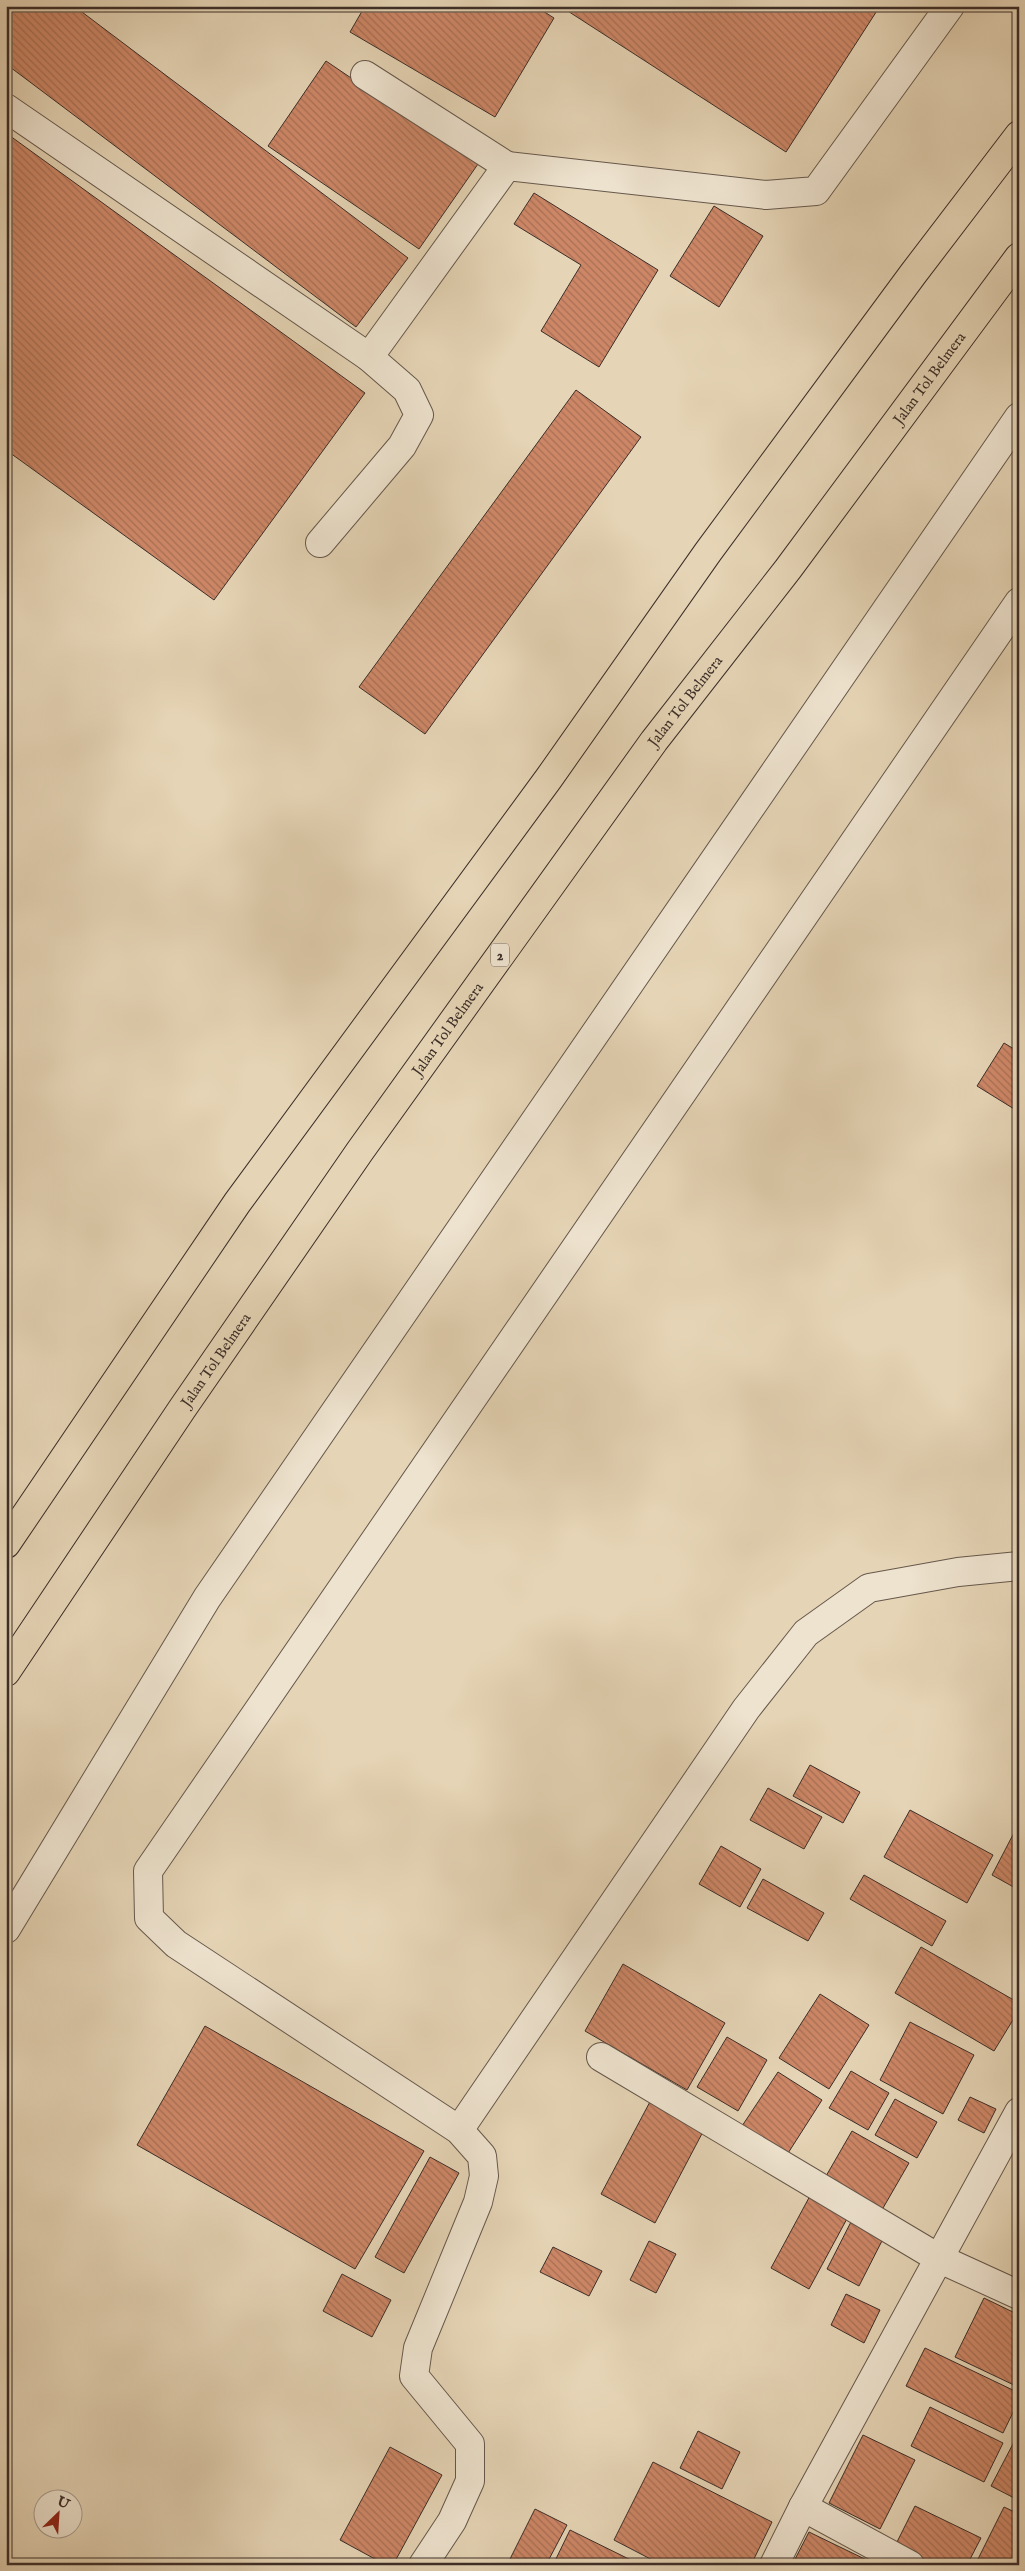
<svg xmlns="http://www.w3.org/2000/svg" width="1025" height="2571" font-family="'IM FELL English',serif">
  <style>
    .building { fill: url(#building-back-hatch); stroke: #3c2e29 }
    .lines { fill: none; stroke-linecap: round; stroke-linejoin: round }
    .minor-casing { stroke: #66584c; stroke-width: 30 }
    .highway-casing { stroke: #3c2e29; stroke-width: 30 }
    .minor { stroke: #eee3cf; stroke-width: 28 }
    .highway { stroke: #e5d4b5; stroke-width: 28 }
    .labels { text-anchor: middle; stroke-width: 4; stroke-linejoin: round; paint-order: stroke }
    .shield { fill: #eee3cf; stroke: #71645b; stroke-width: 1 }
    .shield-label { font-size: 14px; font-weight: bold; fill: #3c2e29 }
    .street-label { font-size: 15px; fill: #3c2e29; stroke: #eee3cf }
  </style>
  <defs>
    <pattern id="building-back-hatch" width="6" height="6" patternUnits="userSpaceOnUse" patternTransform="scale(1.25)"><rect width="6" height="6" fill="#cd8767"/><path d="M-1 5l2 2M0 0l6 6M5-1l2 2" fill="none" stroke="#a86f55"/></pattern>
  </defs>
  <rect width="100%" height="100%" fill="#e5d4b5"/>
  <filter id="stains"><feTurbulence type="fractalNoise" baseFrequency=".004" numOctaves="4"/><feColorMatrix values="0 0 0 0 .2 0 0 0 0 .09 0 0 0 0 .02 0 0 0 .5 -.17"/></filter>
  <radialGradient id="worn" r=".72"><stop offset=".6" stop-color="#630" stop-opacity="0"/><stop offset="1" stop-color="#630" stop-opacity=".3"/></radialGradient>
  <!-- building -->
  <g class="building">
    <polygon points="6,6 74,6 408,258 356,327 6,64"/>
    <polygon points="365,6 535,6 554,18 495,117 350,32"/>
    <polygon points="560,6 880,6 786,152"/>
    <polygon points="326,61 478,164 419,249 268,146"/>
    <polygon points="6,133 365,393 214,600 6,450"/>
    <polygon points="534,193 658,270 599,367 541,331 581,265 514,224"/>
    <polygon points="714,206 763,236 719,307 670,276"/>
    <polygon points="576,390 641,437 425,734 359,687"/>
    <polygon points="1004,1043 1019,1052 1019,1112 977,1086"/>
    <polygon points="810,1765 860,1792 843,1823 793,1796"/>
    <polygon points="768,1788 822,1817 804,1849 750,1820"/>
    <polygon points="910,1810 993,1855 967,1903 884,1857"/>
    <polygon points="1018,1825 1019,1825 1019,1890 992,1875"/>
    <polygon points="721,1846 761,1869 740,1907 699,1884"/>
    <polygon points="864,1875 946,1921 932,1946 850,1899"/>
    <polygon points="763,1879 824,1913 808,1941 747,1908"/>
    <polygon points="921,1947 1019,2003 1019,2010 994,2051 895,1993"/>
    <polygon points="623,1964 725,2023 687,2090 585,2031"/>
    <polygon points="820,1994 869,2025 829,2089 779,2058"/>
    <polygon points="910,2022 974,2055 943,2114 880,2080"/>
    <polygon points="205,2026 424,2151 355,2269 137,2145"/>
    <polygon points="727,2037 767,2060 738,2111 697,2087"/>
    <polygon points="851,2071 889,2093 868,2130 829,2108"/>
    <polygon points="778,2072 822,2100 783,2161 738,2132"/>
    <polygon points="970,2097 996,2109 984,2133 958,2120"/>
    <polygon points="652,2098 706,2126 655,2223 601,2194"/>
    <polygon points="895,2099 937,2122 917,2158 875,2135"/>
    <polygon points="852,2131 909,2163 879,2215 822,2183"/>
    <polygon points="430,2157 459,2173 404,2273 375,2257"/>
    <polygon points="811,2194 849,2215 809,2289 771,2268"/>
    <polygon points="854,2216 886,2233 859,2286 827,2269"/>
    <polygon points="649,2241 676,2254 656,2293 630,2280"/>
    <polygon points="553,2247 602,2271 589,2296 540,2272"/>
    <polygon points="342,2274 391,2300 372,2337 323,2311"/>
    <polygon points="846,2294 880,2310 864,2343 831,2325"/>
    <polygon points="984,2298 1019,2315 1019,2380 1016,2386 955,2357"/>
    <polygon points="925,2348 1019,2393 1019,2400 1003,2433 906,2386"/>
    <polygon points="930,2407 1003,2443 984,2482 911,2446"/>
    <polygon points="698,2431 740,2452 722,2489 680,2468"/>
    <polygon points="863,2435 915,2460 880,2529 829,2503"/>
    <polygon points="1015,2440 1019,2442 1018,2500 991,2486"/>
    <polygon points="390,2447 442,2475 393,2565 386,2565 340,2540"/>
    <polygon points="653,2462 772,2522 751,2565 662,2565 614,2540"/>
    <polygon points="915,2506 981,2538 967,2565 927,2565 894,2548"/>
    <polygon points="1004,2507 1019,2514 1019,2565 975,2565"/>
    <polygon points="535,2509 567,2525 546,2565 507,2565"/>
    <polygon points="570,2530 639,2564 553,2565"/>
    <polygon points="809,2532 877,2565 792,2565"/>
  </g>
  <g class="lines">
    <defs>
      <g id="minor">
        <polyline points="365,75 507,166"/>
        <polyline points="6,108 369,357 507,166 766,195 816,191 950,6"/>
        <polyline points="320,543 402,446 419,415 407,390 369,357"/>
        <polyline points="6,1929 207,1598 1019,417"/>
        <polyline points="601,2057 940,2259 1019,2295"/>
        <polyline points="459,2130 746,1709 806,1633 869,1588 958,1572 1019,1566"/>
        <polyline points="803,2507 910,2565"/>
        <polyline points="423,2565 452,2521 470,2481 470,2444 414,2376 418,2348 478,2202 484,2176 482,2156 459,2130 176,1944 149,1918 148,1871 1019,602"/>
        <polyline points="774,2565 803,2507 1019,2112"/>
      </g>
      <g id="highway">
        <polyline points="6,1544 237,1203 549,778 708,552 913,274 1019,135"/>
        <path id="s1" d="M 6,1672 L 182,1409 L 360,1151 L 654,741 L 788,569 L 1019,257"/>
      </g>
    </defs>
    <!-- minor casing -->
    <use href="#minor" class="minor-casing"/>
    <!-- highway casing -->
    <use href="#highway" class="highway-casing"/>
    <!-- minor -->
    <use href="#minor" class="minor"/>
    <!-- highway -->
    <use href="#highway" class="highway"/>
  </g>
  <g class="labels">
    <!-- shield labels -->
    <rect class="shield" x="491" y="943.5" width="18" height="23" rx="4"/>
    <g class="shield-label">
      <text x="500" y="960">2</text>
    </g>
    <!-- street labels -->
    <g class="street-label">
      <text dy="5" stroke="none"><textPath href="#s1" startOffset="1590">Jalan Tol Belmera</textPath></text>
      <text dy="5" stroke="none"><textPath href="#s1" startOffset="1185">Jalan Tol Belmera</textPath></text>
      <text dy="5" stroke="none"><textPath href="#s1" startOffset="780">Jalan Tol Belmera</textPath></text>
      <text dy="5" stroke="none"><textPath href="#s1" startOffset="376">Jalan Tol Belmera</textPath></text>
    </g>
  </g>
  <!-- margin -->
  <rect width="1025" height="2571" fill="none" stroke="#e5d4b5" stroke-width="25"/>
  <rect x="8" y="8" width="1010" height="2556" fill="none" stroke="#3c2e29" stroke-width="2.5"/>
  <rect x="12" y="12" width="1000" height="2546" fill="none" stroke="#3c2e29"/>
  <!-- north arrow -->
  <g transform="translate(58 2514) rotate(25)"><circle r="24" fill="#eee3cf" stroke="#a79b8d"/>
  <path d="M0-4L9 19L0 12L-9 19Z" fill="#8f2418"/>
  <text y="-8" font-size="14" font-weight="bold" text-anchor="middle" fill="#3c2e29">U</text>
  </g>
  <rect width="100%" height="100%" filter="url(#stains)"/>
  <rect width="100%" height="100%" fill="url(#worn)"/>
</svg>
